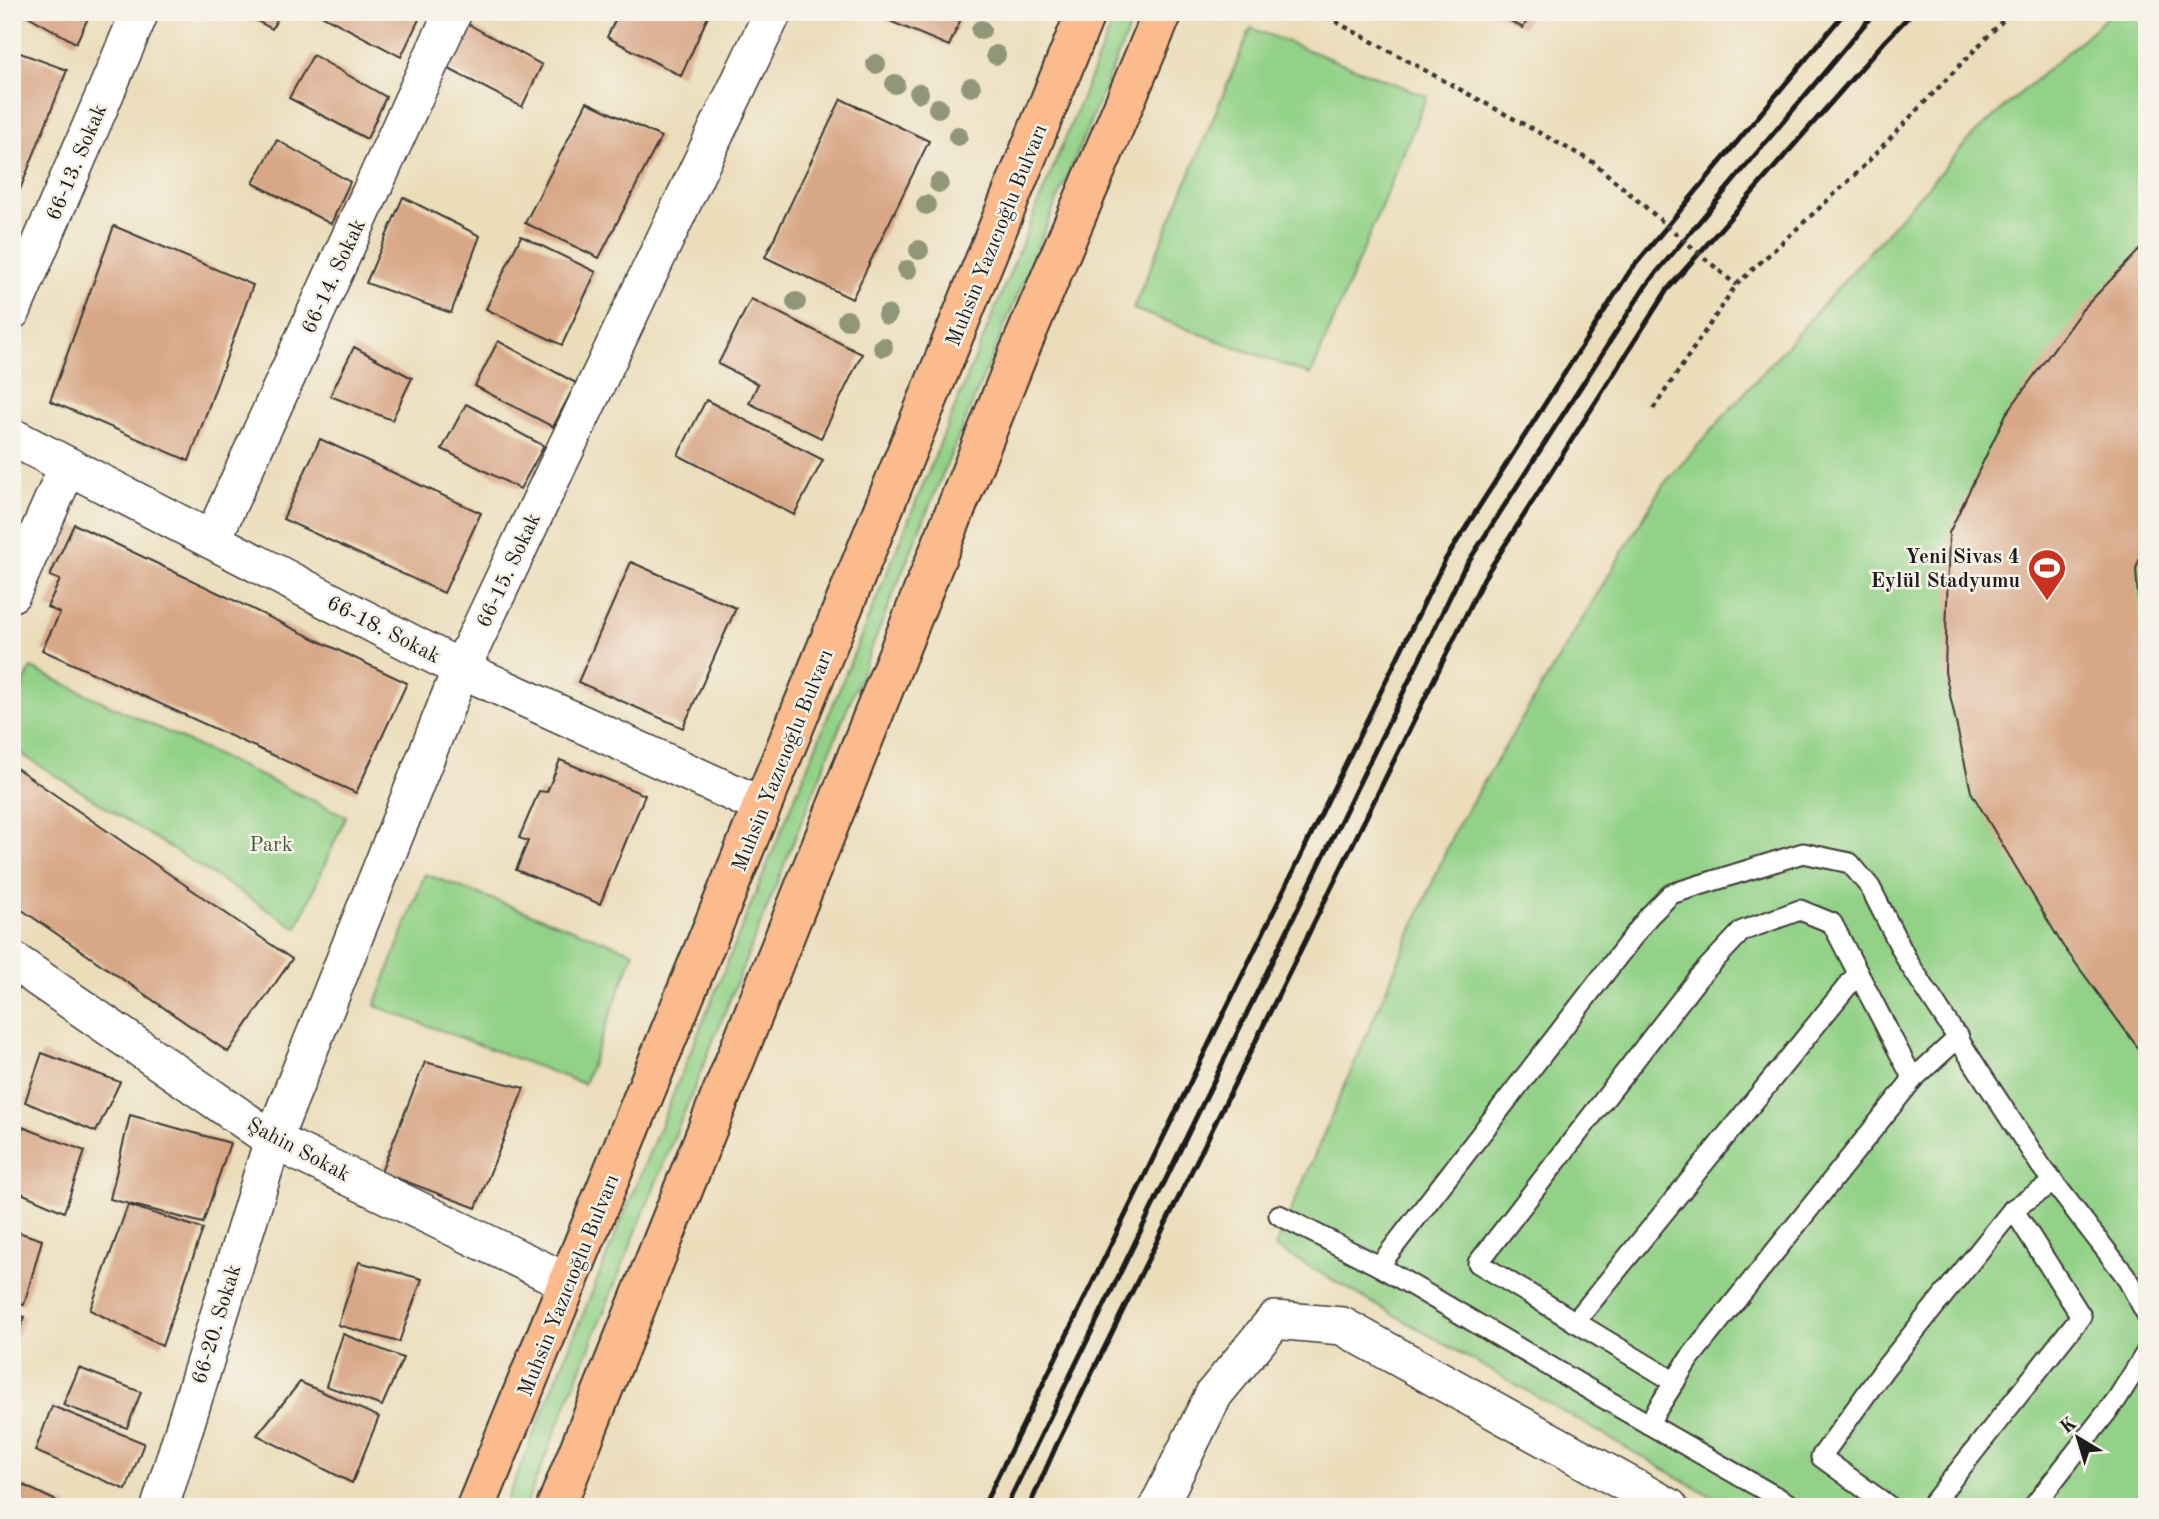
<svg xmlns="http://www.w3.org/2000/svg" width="2159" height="1519" font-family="'Old Standard TT',serif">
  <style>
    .green { fill: #92d187; stroke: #577652; stroke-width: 2 }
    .building { fill: #d8a787 }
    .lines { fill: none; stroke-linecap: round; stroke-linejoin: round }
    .lane-casing { stroke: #3b3934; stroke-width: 23 }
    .street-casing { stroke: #3b3934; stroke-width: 40 }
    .primary-casing { stroke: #3b3934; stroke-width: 42 }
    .path { stroke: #3b3934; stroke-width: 4.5; stroke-dasharray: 5 5; stroke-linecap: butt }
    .lane { stroke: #fff; stroke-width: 19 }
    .street { stroke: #fff; stroke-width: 37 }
    .primary { stroke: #fbbb8d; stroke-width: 38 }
    .rail { stroke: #1c1c1c; stroke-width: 5 }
    .path-bridge { stroke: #3b3934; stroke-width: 4.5; stroke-dasharray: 5 5; stroke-linecap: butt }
    .tree { fill: #909677 }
    .labels { text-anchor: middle; stroke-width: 5; stroke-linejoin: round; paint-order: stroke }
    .street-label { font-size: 21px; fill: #1c1c1c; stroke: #f7f3e8 }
    .poi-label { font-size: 21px; font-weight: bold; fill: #1c1c1c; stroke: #f7f3e8; text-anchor: end }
    .park-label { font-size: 21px; fill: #455b41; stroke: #f7f3e8 }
  </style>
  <rect width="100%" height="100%" fill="#f7f3e8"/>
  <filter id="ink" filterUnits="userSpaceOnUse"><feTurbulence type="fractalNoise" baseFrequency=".0143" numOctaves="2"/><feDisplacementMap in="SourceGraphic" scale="14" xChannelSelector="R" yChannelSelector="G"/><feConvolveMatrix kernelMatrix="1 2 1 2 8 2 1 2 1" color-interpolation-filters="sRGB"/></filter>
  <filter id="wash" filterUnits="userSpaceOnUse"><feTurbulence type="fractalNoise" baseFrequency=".00686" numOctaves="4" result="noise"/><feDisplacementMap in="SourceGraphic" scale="28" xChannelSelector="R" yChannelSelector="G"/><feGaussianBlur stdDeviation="1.57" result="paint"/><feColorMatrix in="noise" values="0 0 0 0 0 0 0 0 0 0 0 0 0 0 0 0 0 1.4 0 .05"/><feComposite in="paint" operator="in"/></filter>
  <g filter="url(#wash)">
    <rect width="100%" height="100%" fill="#ebddba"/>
    <!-- green -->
    <g class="green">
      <polygon points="1117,12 1136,12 918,533 525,1507 504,1507"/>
      <polygon points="2113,12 2147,12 2147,1507 1730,1507 1275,1247 1455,830 1663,485 1974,134"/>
      <polygon points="1251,28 1427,96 1311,375 1133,309"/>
      <polygon points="31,668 346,816 297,928 12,748 12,711"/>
      <polygon points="425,874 634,952 584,1084 375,1006"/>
    </g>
    <g id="blocks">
      <!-- building -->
      <g class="building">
        <polygon points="21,12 91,12 76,43"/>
        <polygon points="240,12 281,12 272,29"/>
        <polygon points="326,12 416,12 421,15 401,57 323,16"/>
        <polygon points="619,12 710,12 681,76 607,37"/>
        <polygon points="874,12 964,12 949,46 873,14"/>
        <polygon points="1494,12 1532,12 1523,28"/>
        <polygon points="468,24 542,65 522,107 445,67"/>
        <polygon points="12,50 67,70 12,210"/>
        <polygon points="313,55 386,97 367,139 289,98"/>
        <polygon points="841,99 929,141 852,299 765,257"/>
        <polygon points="587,102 661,137 599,258 525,223"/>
        <polygon points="277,140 350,182 331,224 253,183"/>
        <polygon points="403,197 480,236 451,313 366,283"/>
        <polygon points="114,226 253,285 189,461 50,401"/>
        <polygon points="521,236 596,272 562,345 486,309"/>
        <polygon points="2147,242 2147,539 2136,569 2144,682 2147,686 2147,1060 2063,946 1971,792 1945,672 1949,533 2006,414 2082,310"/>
        <polygon points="751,299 862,354 821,438 749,403 758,384 718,364"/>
        <polygon points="498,341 576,383 553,427 475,386"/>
        <polygon points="354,347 412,378 392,420 330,396"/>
        <polygon points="706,400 823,460 794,515 678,455"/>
        <polygon points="466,404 544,446 520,489 442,449"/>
        <polygon points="320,439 481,513 444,593 283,519"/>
        <polygon points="74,524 407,683 356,793 42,650 60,613 47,607 60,580 50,576"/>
        <polygon points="631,562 736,608 683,728 578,682"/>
        <polygon points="560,760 645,795 600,904 516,870 528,841 519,838 539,791 547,792"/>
        <polygon points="12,765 292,959 228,1052 12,903"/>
        <polygon points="42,1053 120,1082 96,1132 25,1102"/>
        <polygon points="425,1062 524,1088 476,1208 381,1172"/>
        <polygon points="130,1115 230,1143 203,1223 110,1199"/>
        <polygon points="12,1123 85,1151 64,1212 12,1189"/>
        <polygon points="128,1205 203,1229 162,1346 90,1310"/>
        <polygon points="12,1230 42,1240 24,1305 12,1301"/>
        <polygon points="359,1262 422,1279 399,1342 338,1325"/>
        <polygon points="12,1312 25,1317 12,1345"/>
        <polygon points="343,1334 403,1358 382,1406 326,1386"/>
        <polygon points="79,1368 141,1392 127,1428 63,1405"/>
        <polygon points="300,1382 379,1417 352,1483 257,1435"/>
        <polygon points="52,1406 144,1443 126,1490 35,1451"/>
        <polygon points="23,1485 69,1507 12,1507"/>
      </g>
    </g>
  </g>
  <g filter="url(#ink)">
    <use href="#blocks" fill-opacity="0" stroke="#3b3934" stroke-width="2"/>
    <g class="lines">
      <defs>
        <g id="lane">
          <polyline points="1279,1215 1379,1266 1624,1410 1794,1507"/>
          <polyline points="1379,1266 1649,916 1671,894 1803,853 1850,863 1870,887 1908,962 2041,1166 2125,1275 2147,1315"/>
          <polyline points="1575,1322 1858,973"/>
          <polyline points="1675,1382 1478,1263 1698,978 1742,931 1800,910 1832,923 1913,1079"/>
          <polyline points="1648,1424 1689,1359 1913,1079 1959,1037"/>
          <polyline points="1890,1507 1821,1457 1885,1368 2013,1209 2054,1182"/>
          <polyline points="1930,1507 2081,1316 2013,1209"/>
          <polyline points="2033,1507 2117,1399 2147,1351"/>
          <polyline points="2145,1507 2147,1504"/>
        </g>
        <g id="street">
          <polyline points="12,311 140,12"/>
          <polyline points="12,437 461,669 762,806"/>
          <polyline points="212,540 453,12"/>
          <polyline points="12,593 68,466"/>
          <polyline points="12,960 273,1140 569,1283"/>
          <polyline points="160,1507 273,1140 461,669 773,12"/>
          <polyline points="1158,1507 1214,1394 1275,1320 1342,1326 1669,1507"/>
        </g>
        <g id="primary">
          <polyline points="476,1507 1086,12"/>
          <polyline points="556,1507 1018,354 1163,12"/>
        </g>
      </defs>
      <!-- lane casing -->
      <use href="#lane" class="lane-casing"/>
      <!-- street casing -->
      <use href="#street" class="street-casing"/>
      <!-- primary casing -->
      <use href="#primary" class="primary-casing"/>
      <!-- path -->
      <polyline class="path" points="1653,409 1736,285 1854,176 2011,12"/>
      <!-- lane -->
      <use href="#lane" class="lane"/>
      <!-- street -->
      <use href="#street" class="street"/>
      <!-- primary -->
      <use href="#primary" class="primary"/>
      <!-- rail -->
      <g class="rail">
        <polyline points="983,1507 1445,560 1630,271 1845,12"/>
        <polyline points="1006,1507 1463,570 1647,284 1875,12"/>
        <polyline points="1029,1507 1057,1444 1484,578 1667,290 1885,41 1913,12"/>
      </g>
      <!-- path-bridge -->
      <polyline class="path-bridge" points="1318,12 1593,162 1736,285"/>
    </g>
    <!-- trees -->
    <g class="tree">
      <circle cx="981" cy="30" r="10"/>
      <circle cx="996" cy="55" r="10"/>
      <circle cx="876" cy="64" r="10"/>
      <circle cx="895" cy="84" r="10"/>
      <circle cx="971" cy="87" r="10"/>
      <circle cx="919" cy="93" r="10"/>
      <circle cx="938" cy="108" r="10"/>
      <circle cx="958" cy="136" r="10"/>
      <circle cx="939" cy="183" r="10"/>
      <circle cx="926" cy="205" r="10"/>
      <circle cx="919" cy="250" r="10"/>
      <circle cx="907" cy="270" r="10"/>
      <circle cx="796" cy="302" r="10"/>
      <circle cx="887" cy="315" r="10"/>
      <circle cx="847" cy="320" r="10"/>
      <circle cx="883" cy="347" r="10"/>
    </g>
  </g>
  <!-- icons -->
  <defs>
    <symbol id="stadium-pin" viewBox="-11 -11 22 30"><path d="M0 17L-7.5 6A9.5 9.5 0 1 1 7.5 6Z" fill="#c8321e" stroke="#f7f3e8"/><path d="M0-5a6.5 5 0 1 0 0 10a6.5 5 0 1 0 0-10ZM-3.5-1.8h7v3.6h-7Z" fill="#fff"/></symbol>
  </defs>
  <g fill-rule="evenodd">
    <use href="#stadium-pin" x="2025" y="546" width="44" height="60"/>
  </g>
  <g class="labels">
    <!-- street labels -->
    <g class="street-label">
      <text transform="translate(76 162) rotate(-67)" y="7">66-13. Sokak</text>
      <text transform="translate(996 235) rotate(-68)" y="7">Muhsin Yazıcıoğlu Bulvarı</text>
      <text transform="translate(333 276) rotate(-65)" y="7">66-14. Sokak</text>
      <text transform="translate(508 570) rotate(-65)" y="7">66-15. Sokak</text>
      <text transform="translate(384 629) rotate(27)" y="7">66-18. Sokak</text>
      <text transform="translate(782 760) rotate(-68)" y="7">Muhsin Yazıcıoğlu Bulvarı</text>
      <text transform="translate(299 1149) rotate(28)" y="7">Şahin Sokak</text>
      <text transform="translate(568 1285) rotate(-68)" y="7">Muhsin Yazıcıoğlu Bulvarı</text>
      <text transform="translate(216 1324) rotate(-73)" y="7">66-20. Sokak</text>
    </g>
    <!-- poi labels -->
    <g class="poi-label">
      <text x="2020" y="563">Yeni Sivas 4<tspan x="2020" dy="24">Eylül Stadyumu</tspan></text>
    </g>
    <!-- park labels -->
    <g class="park-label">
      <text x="271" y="851">Park</text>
    </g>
  </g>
  <!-- margin -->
  <rect width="2159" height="1519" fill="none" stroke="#f7f3e8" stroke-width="42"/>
  <!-- north arrow -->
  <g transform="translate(2078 1438) rotate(322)" stroke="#f7f3e8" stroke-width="5" paint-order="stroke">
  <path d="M0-5L12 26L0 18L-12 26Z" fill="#1c1c1c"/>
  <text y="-10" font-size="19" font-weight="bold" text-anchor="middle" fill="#1c1c1c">K</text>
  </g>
</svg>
